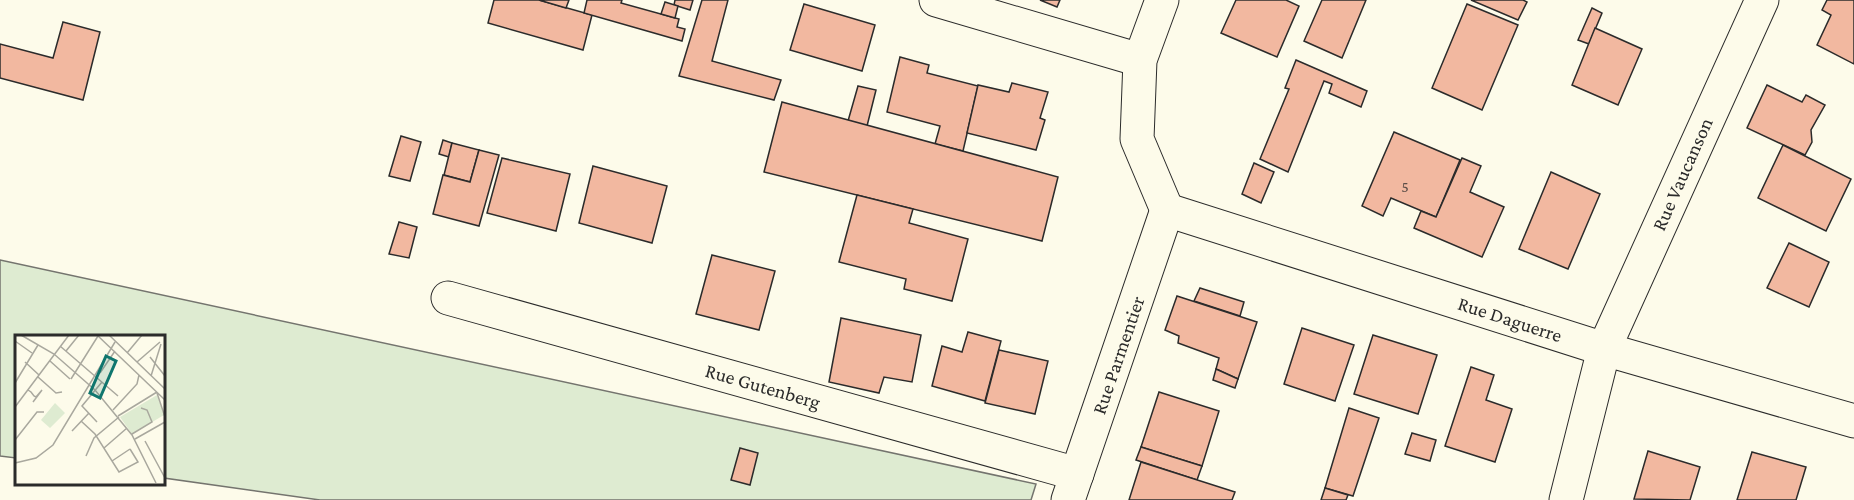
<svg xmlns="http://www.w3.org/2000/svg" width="1854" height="500" font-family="'Crimson Pro',serif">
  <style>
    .green { fill: #deebd1; stroke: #74746e; stroke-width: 1.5 }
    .building { fill: #f2b8a0; stroke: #2b2b2b; stroke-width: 1.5 }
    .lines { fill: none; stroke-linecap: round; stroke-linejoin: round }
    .street-casing { stroke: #2b2b2b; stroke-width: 35 }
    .street { stroke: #fdfbea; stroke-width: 33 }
    .labels { text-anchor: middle; stroke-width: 4.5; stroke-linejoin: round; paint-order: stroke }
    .number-label { font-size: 16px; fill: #5d4e48 }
    .street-label { font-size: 20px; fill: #2b2b2b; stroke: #fdfbea }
    .inset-road { fill: none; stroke: #a9a89e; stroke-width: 1.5 }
    .view { fill: #0f766e; fill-opacity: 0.15; stroke: #0f766e; stroke-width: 3 }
    .inset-edge { fill: none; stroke: #2b2b2b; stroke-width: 3 }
  </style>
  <rect width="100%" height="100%" fill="#fdfbea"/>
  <!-- green -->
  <polygon class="green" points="0,260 1036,484 1031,500 320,500 164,478 164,336 16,336 16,458 0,456"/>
  <!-- building -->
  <g class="building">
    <polygon points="494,0 539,0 592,15 583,50 488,23"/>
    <polygon points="539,0 569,0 566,8"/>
    <polygon points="587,0 622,0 621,3 679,19 677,27 685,29 682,41 584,13"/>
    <polygon points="675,0 693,0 690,10 674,5"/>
    <polygon points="702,0 728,0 712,61 781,80 774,100 679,76"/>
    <polygon points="1040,0 1060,0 1057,7"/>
    <polygon points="1236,0 1286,0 1299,6 1277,57 1221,33"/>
    <polygon points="1322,0 1366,0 1342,58 1304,41"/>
    <polygon points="1471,0 1523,0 1527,2 1518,20"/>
    <polygon points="1827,0 1854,0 1854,64 1817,45 1831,15 1822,10"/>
    <polygon points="665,2 678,6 675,18 661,14"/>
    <polygon points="804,4 875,25 862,71 790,50"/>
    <polygon points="1467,4 1518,25 1482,110 1432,88"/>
    <polygon points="1592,8 1602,13 1589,44 1578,40"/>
    <polygon points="63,22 100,32 83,100 0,78 0,44 53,58"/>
    <polygon points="1595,28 1642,49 1618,105 1572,85"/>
    <polygon points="900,57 929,65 927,73 978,86 963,151 935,144 940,126 887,112"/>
    <polygon points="1296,60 1367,91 1361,107 1329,93 1332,84 1324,81 1288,172 1260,159 1289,89 1285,88"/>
    <polygon points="1012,83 1048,92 1040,118 1045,120 1036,150 967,133 978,85 1009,92"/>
    <polygon points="1767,85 1802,102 1806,95 1825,105 1811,130 1812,142 1805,155 1747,128"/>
    <polygon points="858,86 876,90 867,126 848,121"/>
    <polygon points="782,102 1058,177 1042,241 764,172"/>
    <polygon points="1394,132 1460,160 1436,217 1391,198 1383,216 1362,206"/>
    <polygon points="401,136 421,142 410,181 389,176"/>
    <polygon points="443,140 452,143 449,157 439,154"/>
    <polygon points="452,143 479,150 470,182 444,175"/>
    <polygon points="1783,145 1851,179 1826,231 1758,198"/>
    <polygon points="479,150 499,155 479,226 433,214 443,175 470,182"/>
    <polygon points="502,158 570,174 556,231 487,213"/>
    <polygon points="1462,158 1481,166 1470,192 1504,207 1482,257 1414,228 1421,211 1436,217"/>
    <polygon points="1254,163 1274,172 1261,203 1242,194"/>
    <polygon points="593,166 667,186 652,243 579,223"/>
    <polygon points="1551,172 1600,194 1568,269 1519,249"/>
    <polygon points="857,195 913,209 909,223 968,239 952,301 904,289 906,279 839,262"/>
    <polygon points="399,222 417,227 409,258 389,254"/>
    <polygon points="1789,243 1829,262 1809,307 1767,288"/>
    <polygon points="712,255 775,271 759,330 696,314"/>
    <polygon points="1200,288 1244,302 1240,316 1194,301"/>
    <polygon points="1177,296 1257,322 1238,379 1216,369 1219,358 1178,343 1179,336 1165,330"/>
    <polygon points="841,318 921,335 912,382 884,377 879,393 829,382"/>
    <polygon points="1302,328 1354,345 1335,401 1284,384"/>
    <polygon points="968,332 1001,341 985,401 932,386 942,346 962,352"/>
    <polygon points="1373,335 1437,355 1418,414 1354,394"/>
    <polygon points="999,350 1048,361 1035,414 985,403"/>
    <polygon points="1471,367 1494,375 1486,400 1512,409 1495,462 1445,446"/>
    <polygon points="1216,369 1238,379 1235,388 1213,380"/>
    <polygon points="1159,392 1219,411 1202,466 1141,447"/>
    <polygon points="1349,408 1379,418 1353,496 1325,488"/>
    <polygon points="1412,433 1436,440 1430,461 1405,454"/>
    <polygon points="1141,447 1202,466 1197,480 1136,460"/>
    <polygon points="740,448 758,453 750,485 731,480"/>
    <polygon points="1648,451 1700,467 1690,500 1634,499"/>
    <polygon points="1752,452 1806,467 1796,500 1737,500"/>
    <polygon points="1141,462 1235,492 1232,500 1129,500"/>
    <polygon points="1325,488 1348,495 1346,500 1321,500"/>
  </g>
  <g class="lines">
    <defs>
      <g id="street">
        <polyline points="936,0 1140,60"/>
        <polyline points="1162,0 1140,60 1137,139 1167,210"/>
        <polyline points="1167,210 1604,349 1854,421"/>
        <polyline points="448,298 1077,474"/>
        <polyline points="1068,500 1167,210"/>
        <polyline points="1566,500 1604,349 1762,0"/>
      </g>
    </defs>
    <!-- street casing -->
    <use href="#street" class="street-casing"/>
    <!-- street -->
    <use href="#street" class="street"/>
  </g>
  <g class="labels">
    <!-- number labels -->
    <g class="number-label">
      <text x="1405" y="192">5</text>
    </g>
    <!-- street labels -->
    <g class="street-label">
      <text transform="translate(1682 174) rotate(-66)" y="7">Rue Vaucanson</text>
      <text transform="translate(1510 319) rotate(18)" y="7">Rue Daguerre</text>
      <text transform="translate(1118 355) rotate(-71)" y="7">Rue Parmentier</text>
      <text transform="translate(763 386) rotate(16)" y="7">Rue Gutenberg</text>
    </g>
  </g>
  <!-- overview -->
  <g transform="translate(15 335)">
    <rect width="150" height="150" fill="#fdfbea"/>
    <path d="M 142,60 L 149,80 L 117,99 L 105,82 ZM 40,68 L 50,78 L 35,93 L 26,85 Z" fill="#deebd1"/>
    <path class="inset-road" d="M 6,0 L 39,19 L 80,55 L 117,100 L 141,148M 82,0 L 150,65M 94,0 L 150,54M 0,6 L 17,18M 45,11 L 103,61M 51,16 L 64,0M 112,18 L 127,0M 135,22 L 150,41M 35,26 L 55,44M 10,27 L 24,40M 122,27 L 145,7M 85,38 L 100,16M 136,41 L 146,9M 23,42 L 41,58 L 47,57M 56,44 L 83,1M 0,48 L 23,10M 13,55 L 16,57 L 19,61 L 21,62 L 27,55 L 18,67M 142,58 L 150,82M 0,72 L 54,0M 98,75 L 122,49 L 124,40M 103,81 L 142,57M 66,86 L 80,99 L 104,137 L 123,127 L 115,114M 82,87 L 67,71 L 87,47M 57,96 L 74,78M 117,99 L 137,87 L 132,75 L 126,73M 120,104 L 150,87M 0,105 L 22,77 L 29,77M 130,106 L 150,143M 89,113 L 112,93M 71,121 L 79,103 L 104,82M 97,126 L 115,114M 0,128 L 21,123 L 38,110 L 100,7"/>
    <path class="view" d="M 91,21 L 101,26 L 85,63 L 75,58 Z"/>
    <rect width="150" height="150" class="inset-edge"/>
  </g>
</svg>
